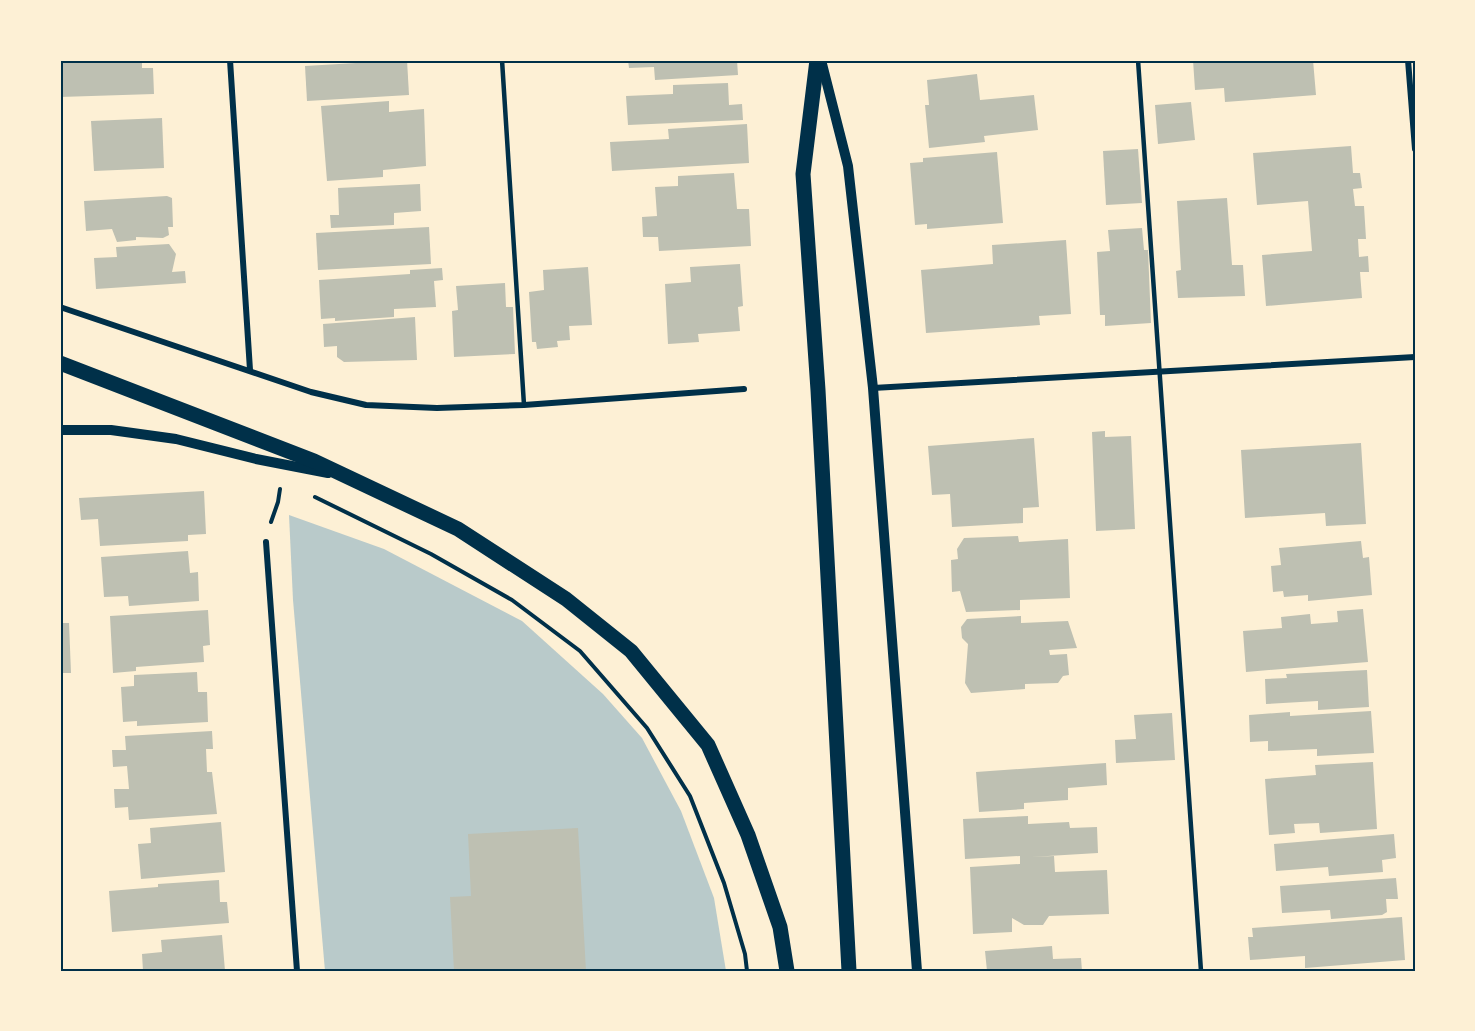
<svg xmlns="http://www.w3.org/2000/svg" width="1475" height="1031" font-family="'IBM Plex Sans',sans-serif">
  <style>
    .green { fill: #b9caca }
    .building { fill: #bec0b2 }
    .lines { fill: none; stroke-linecap: round; stroke-linejoin: round }
    .path { stroke: #003049; stroke-width: 4 }
    .service { stroke: #003049; stroke-width: 4.5 }
    .minor { stroke: #003049; stroke-width: 6 }
    .tertiary { stroke: #003049; stroke-width: 10 }
    .primary { stroke: #003049; stroke-width: 15 }
    .neatline { fill: none; stroke: #003049; stroke-width: 2 }
  </style>
  <rect width="100%" height="100%" fill="#fdf0d5"/>
  <!-- green -->
  <polygon class="green" points="289,515 384,549 522,621 603,694 642,738 681,811 714,898 726,971 325,971 293,600"/>
  <!-- building -->
  <g class="building">
    <polygon points="60,60 142,60 142,68 153,68 154,94 60,97"/>
    <polygon points="407,60 409,95 307,101 305,66"/>
    <polygon points="628,60 737,60 738,75 655,80 654,67 629,68"/>
    <polygon points="1193,60 1313,60 1316,95 1225,102 1224,88 1195,90"/>
    <polygon points="977,74 980,100 1034,95 1038,130 984,136 985,142 929,148 925,105 929,105 927,80"/>
    <polygon points="728,83 729,105 742,104 743,120 628,125 626,96 673,94 673,85"/>
    <polygon points="389,101 389,112 424,109 426,166 383,170 383,177 327,181 321,106"/>
    <polygon points="1191,102 1195,140 1158,144 1155,105"/>
    <polygon points="162,118 164,168 94,171 91,121"/>
    <polygon points="747,124 749,163 612,171 610,142 669,139 668,129"/>
    <polygon points="1351,146 1353,173 1360,173 1362,188 1353,189 1355,206 1364,206 1366,239 1358,239 1359,257 1368,256 1369,272 1360,272 1362,298 1266,306 1262,255 1312,251 1308,201 1257,205 1253,153"/>
    <polygon points="1138,149 1142,203 1106,205 1103,151"/>
    <polygon points="997,152 1003,223 927,229 927,224 915,225 910,163 923,162 923,158"/>
    <polygon points="734,173 737,209 749,209 751,246 659,251 658,237 643,237 642,217 657,216 655,187 678,186 678,176"/>
    <polygon points="420,184 421,211 394,213 394,225 331,228 330,215 339,215 338,188"/>
    <polygon points="167,196 172,198 173,227 168,227 169,235 163,238 136,237 136,240 117,242 112,229 86,231 84,201"/>
    <polygon points="1227,198 1232,265 1243,265 1245,296 1178,298 1176,271 1181,270 1177,201"/>
    <polygon points="429,227 431,264 318,270 316,233"/>
    <polygon points="1142,228 1144,250 1148,250 1151,323 1105,326 1105,315 1100,315 1097,252 1110,251 1108,230"/>
    <polygon points="1066,240 1071,314 1039,316 1040,325 926,333 921,270 993,264 992,245"/>
    <polygon points="169,244 176,254 172,272 185,271 186,283 96,289 94,258 117,257 116,247"/>
    <polygon points="740,264 743,306 738,307 740,331 698,334 699,342 668,344 665,284 691,282 690,267"/>
    <polygon points="588,267 592,325 569,326 570,340 557,341 558,347 537,349 536,342 532,342 529,292 544,290 543,270"/>
    <polygon points="442,268 443,280 434,281 436,307 394,309 394,317 335,321 335,318 321,319 319,280 410,274 410,270"/>
    <polygon points="505,283 506,307 513,307 515,354 454,357 452,311 458,310 456,286"/>
    <polygon points="415,317 417,360 344,362 337,357 337,346 324,347 323,324"/>
    <polygon points="1105,431 1105,437 1131,436 1135,529 1096,531 1092,432"/>
    <polygon points="1034,438 1039,507 1023,508 1023,523 952,527 950,494 932,495 928,446"/>
    <polygon points="1361,443 1366,524 1326,526 1325,513 1245,518 1241,450"/>
    <polygon points="204,491 206,534 188,535 188,541 100,546 98,519 81,520 79,498"/>
    <polygon points="1018,536 1019,542 1068,539 1070,598 1020,600 1020,610 966,612 960,591 952,592 951,560 958,559 957,549 964,538"/>
    <polygon points="1361,541 1363,558 1369,557 1372,595 1308,601 1308,595 1284,597 1283,591 1273,592 1271,566 1281,565 1279,548"/>
    <polygon points="188,551 190,573 198,572 199,601 129,606 128,596 104,597 101,557"/>
    <polygon points="1363,609 1368,662 1246,672 1243,631 1282,628 1281,617 1310,614 1311,624 1338,622 1337,611"/>
    <polygon points="208,610 210,645 203,646 204,662 136,667 136,671 113,673 110,616"/>
    <polygon points="1021,616 1021,623 1068,621 1077,648 1049,650 1050,655 1067,654 1069,675 1063,676 1058,683 1025,684 1025,689 971,693 965,683 968,644 962,638 961,627 967,619"/>
    <polygon points="60,623 69,623 71,673 60,673"/>
    <polygon points="1367,670 1369,707 1318,710 1318,701 1266,704 1265,679 1287,678 1286,674"/>
    <polygon points="197,672 198,692 207,692 208,722 137,726 137,721 123,722 121,687 134,686 134,675"/>
    <polygon points="1371,711 1374,753 1317,756 1317,749 1268,751 1268,741 1250,742 1249,715 1290,712 1290,716"/>
    <polygon points="1172,713 1175,760 1116,763 1115,740 1136,739 1134,715"/>
    <polygon points="212,731 213,749 206,749 207,772 212,772 217,814 129,820 128,807 115,808 114,789 129,789 127,766 113,767 112,750 126,750 125,736"/>
    <polygon points="1373,762 1377,829 1320,833 1319,823 1294,824 1295,833 1269,835 1265,779 1316,775 1315,765"/>
    <polygon points="1106,763 1107,785 1068,788 1068,800 1024,803 1024,809 979,812 976,772"/>
    <polygon points="1028,816 1028,824 1069,822 1070,828 1097,827 1098,853 1031,857 1054,856 1055,872 1107,870 1109,914 1049,916 1043,925 1024,925 1012,918 1012,932 973,934 970,867 1020,864 1020,856 965,859 963,819"/>
    <polygon points="221,822 225,872 141,879 138,844 151,843 150,828"/>
    <polygon points="578,828 586,971 454,971 450,897 471,896 468,834"/>
    <polygon points="1394,834 1396,858 1382,860 1383,872 1329,876 1328,867 1276,871 1274,844"/>
    <polygon points="1396,878 1398,899 1386,899 1387,912 1382,915 1331,919 1330,910 1282,913 1280,886"/>
    <polygon points="219,880 220,902 227,902 229,923 112,932 109,891 158,887 158,884"/>
    <polygon points="1402,917 1405,960 1305,968 1305,956 1250,960 1248,937 1253,937 1252,928"/>
    <polygon points="222,935 225,971 143,971 142,954 162,952 161,940"/>
    <polygon points="1052,946 1053,959 1081,958 1082,971 987,971 985,951"/>
  </g>
  <g class="lines">
    <!-- path -->
    <g class="path">
      <polyline points="315,497 431,554 512,600 580,651 647,728 690,796 724,883 745,954 747,971"/>
      <polyline points="271,522 278,502 280,489"/>
    </g>
    <!-- service -->
    <g class="service">
      <polyline points="502,60 524,405"/>
      <polyline points="1138,60 1201,971"/>
    </g>
    <!-- minor -->
    <g class="minor">
      <polyline points="230,60 250,370"/>
      <polyline points="1408,60 1415,149"/>
      <polyline points="60,307 311,392 366,405 437,408 524,405 744,389"/>
      <polyline points="873,388 1415,357"/>
      <polyline points="266,542 297,971"/>
    </g>
    <!-- tertiary -->
    <g class="tertiary">
      <polyline points="821,60 848,166 873,388 917,971"/>
      <polyline points="60,430 111,430 176,439 256,459 328,473"/>
    </g>
    <!-- primary -->
    <g class="primary">
      <polyline points="817,60 803,174 818,390 849,971"/>
      <polyline points="60,363 314,461 458,529 566,599 631,651 708,745 748,835 780,927 787,971"/>
    </g>
  </g>
  <!-- border -->
  <rect width="1475" height="1031" fill="none" stroke="#fdf0d5" stroke-width="123"/>
  <rect x="62" y="62" width="1352" height="908" class="neatline"/>
</svg>
